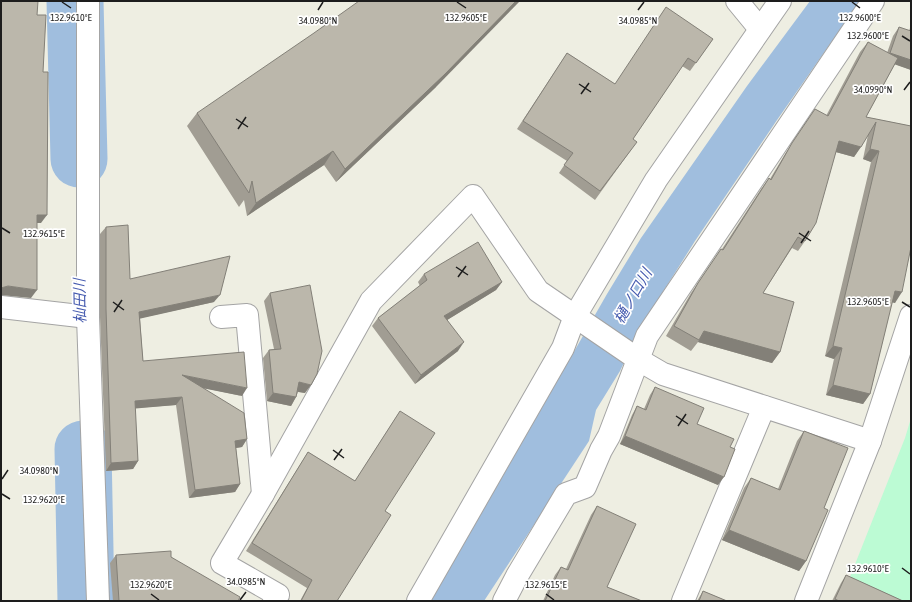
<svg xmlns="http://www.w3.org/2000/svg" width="912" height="602" font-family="'Asap Condensed','Noto Sans JP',sans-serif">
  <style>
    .park { fill: #bcfbd4 }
    .water { fill: #a0bede }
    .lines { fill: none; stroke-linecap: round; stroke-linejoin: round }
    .river { stroke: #a0bede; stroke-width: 57 }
    .minor-casing { stroke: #a4a4a4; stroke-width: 24 }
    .minor { stroke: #fff; stroke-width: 22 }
    .wall { fill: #a19d93 }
    .shaded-wall { fill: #838078 }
    .building { fill: #bbb7ab; stroke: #838078 }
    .ticks { fill: none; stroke: #1d1d1d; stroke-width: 1.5 }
    .labels { text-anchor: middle; stroke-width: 3.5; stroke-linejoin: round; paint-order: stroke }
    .water-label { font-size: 15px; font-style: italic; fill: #465baf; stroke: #fff }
    .ticks-label { font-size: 10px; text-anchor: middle; fill: #1d1d1d; stroke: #fff; stroke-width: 3.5; stroke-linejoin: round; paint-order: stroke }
  </style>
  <rect width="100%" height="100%" fill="#eeeee2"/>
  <!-- park -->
  <polygon class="park" points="911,418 911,601 893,601 848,582 905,438"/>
  <!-- water -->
  <polygon class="water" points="810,1 860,1 777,120 695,241 642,325 620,371 596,410 589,441 484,601 431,601 607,294 641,238 747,86"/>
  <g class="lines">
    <!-- river -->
    <g class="river">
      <polyline points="75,1 79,159"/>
      <polyline points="83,449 86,601"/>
    </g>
    <defs>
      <g id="minor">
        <polyline points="88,1 88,317 98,601"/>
        <polyline points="737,1 760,29"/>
        <polyline points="1,307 88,317"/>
        <polyline points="221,317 247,315 263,494"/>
        <polyline points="274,601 278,595 222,563 263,494 371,301 473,196 538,291 639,360 663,374 870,441"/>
        <polyline points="418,601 563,348 575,316 656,180 780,1"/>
        <polyline points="504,601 517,576 566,494 585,487 601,450 609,436 647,336 873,1"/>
        <polyline points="683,601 764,407"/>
        <polyline points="806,601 870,441 911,316"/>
      </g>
    </defs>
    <!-- minor casing -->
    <use href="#minor" class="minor-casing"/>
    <!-- minor -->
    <use href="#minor" class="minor"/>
  </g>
  <!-- wall -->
  <g class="wall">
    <polygon points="911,25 911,70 895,64 866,117 911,126 910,253 895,303 892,302 870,394 863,404 826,395 834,359 825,356 871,162 863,159 868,135 854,157 836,152 805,241 798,251 792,248 763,293 780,352 772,363 698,342 691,351 666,336 691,293 721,249 722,249 761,189 769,178 770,179 785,154 815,109 826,116 860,52 868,42 887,53 893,36 899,27 909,31"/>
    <polygon points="713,39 690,71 682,66 633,139 631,150 595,200 559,173 567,161 517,129 567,53 615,84"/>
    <polygon points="436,87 336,182 324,165 247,216 244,200 239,207 187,126 197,113"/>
    <polygon points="106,227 130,279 214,302 140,318 143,361 242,396 204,388 247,439 242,447 236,448 240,484 235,492 189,498 176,405 135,408 138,461 133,469 106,471 100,317 100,234"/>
    <polygon points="424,274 502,282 496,290 447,320 458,351 415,384 372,326 378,318 420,286 418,282"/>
    <polygon points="270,293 305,393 298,392 296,397 291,406 267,401 263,358 269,350 274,349 264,301"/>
    <polygon points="655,387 697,424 730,447 718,485 620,444 632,415 637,406 644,409 650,395"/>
    <polygon points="400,411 385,511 337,601 300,601 307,588 246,551 303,460 308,452 355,481"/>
    <polygon points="804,431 824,508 806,561 799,571 722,540 744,488 751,478 778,489 797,441"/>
    <polygon points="597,506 607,587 642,601 543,601 555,575 561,567 566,569 591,515"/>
    <polygon points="116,555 171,557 238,601 113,601 110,563"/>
    <polygon points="846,575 903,601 832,601 841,583"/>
    <polygon points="703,591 727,601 697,601"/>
  </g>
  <!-- shaded-wall -->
  <g class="shaded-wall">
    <polygon points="516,1 520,1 436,87 336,182 345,169"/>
    <polygon points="890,53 911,60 911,70 885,61"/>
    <polygon points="839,141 861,147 854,157 832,151"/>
    <polygon points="870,149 879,151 871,162 863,159"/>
    <polygon points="333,151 324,165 247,216 256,203"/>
    <polygon points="37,215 47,215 41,223 31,223"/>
    <polygon points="502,282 496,290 439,325 444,316"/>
    <polygon points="8,286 37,290 31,298 1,295 1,288"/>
    <polygon points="895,291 902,292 895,303 887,301"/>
    <polygon points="220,295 214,302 134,320 139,312"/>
    <polygon points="704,331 780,352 772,363 698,342"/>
    <polygon points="464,342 458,351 415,384 421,375"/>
    <polygon points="833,346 842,348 834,359 825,356"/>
    <polygon points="182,375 247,388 242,396 177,383"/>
    <polygon points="299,382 311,385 305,393 294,391"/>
    <polygon points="833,385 870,394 863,404 826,395"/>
    <polygon points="273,393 296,397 291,406 267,401"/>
    <polygon points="182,397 176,405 130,409 135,401"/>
    <polygon points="625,436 724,477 718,485 620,444"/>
    <polygon points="247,439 242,447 229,449 235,441"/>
    <polygon points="138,461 133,469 106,471 111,463"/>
    <polygon points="240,484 235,492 189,498 195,490"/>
    <polygon points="729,530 806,561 799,571 722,540"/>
  </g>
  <!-- building -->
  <g class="building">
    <polygon points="1,1 38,1 37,15 46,15 43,72 48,72 47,215 37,215 37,290 8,286 1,288"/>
    <polygon points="359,1 516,1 445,74 345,169 333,151 256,203 252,181 249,193 197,113 314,33"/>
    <polygon points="666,7 713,39 696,63 688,58 633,139 637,142 600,191 564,165 573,153 523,121 567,53 615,84"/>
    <polygon points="899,27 911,31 911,60 890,53"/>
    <polygon points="868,42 898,58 866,117 911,126 911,247 902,292 895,291 870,394 833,385 842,348 833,346 879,151 870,149 876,122 861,147 839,141 816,223 805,241 798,237 763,293 794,302 780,352 704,331 699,340 674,326 698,283 721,249 723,250 769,178 771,180 792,143 815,109 828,116"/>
    <polygon points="128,225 130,279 230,256 220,295 139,312 143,361 244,352 247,388 182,375 244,413 247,439 235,441 240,484 195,490 182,397 135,401 138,461 111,463 106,309 106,227"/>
    <polygon points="478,242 502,282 444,316 464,342 421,375 378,318 427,280 424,274"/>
    <polygon points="310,285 322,351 317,374 311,385 299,382 296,397 273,393 269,350 281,349 270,293"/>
    <polygon points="655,387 704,408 697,424 734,439 730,447 735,449 724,477 625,436 637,406 646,410"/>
    <polygon points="400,411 435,433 385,511 391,515 337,601 301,601 312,580 252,543 308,452 355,481"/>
    <polygon points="804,431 848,448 824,508 828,510 806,561 729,530 751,478 780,490"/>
    <polygon points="597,506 636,524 607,587 642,601 545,601 561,567 568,570"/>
    <polygon points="171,551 171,557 240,597 238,601 119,601 116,555"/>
    <polygon points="846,575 903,601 839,601 835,599"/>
    <polygon points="703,591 727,601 699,601"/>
  </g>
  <!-- ticks -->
  <path class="ticks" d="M 62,2 L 71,8M 457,2 L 466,8M 852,2 L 860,8M 318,10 L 323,2M 638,10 L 644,2M 902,36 L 910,41M 579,84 L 591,92M 904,90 L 910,82M 581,94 L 589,83M 236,119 L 248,127M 238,129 L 246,117M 2,228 L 10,233M 799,233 L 811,241M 801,243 L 809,231M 456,267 L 468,275M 458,277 L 466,266M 113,302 L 124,310M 902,302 L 910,307M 114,312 L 122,300M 676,416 L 688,424M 678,426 L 686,414M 333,450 L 344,458M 334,460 L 342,449M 2,479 L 8,470M 2,494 L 10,499M 902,568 L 910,574M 151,594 L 159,600M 546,594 L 554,600M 240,600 L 246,592"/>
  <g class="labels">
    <!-- water labels -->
    <g class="water-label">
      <text transform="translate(633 296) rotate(-60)" y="5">樋ノ口川</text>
      <text transform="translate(80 301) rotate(-91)" y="5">杣田川</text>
    </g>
  </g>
  <g class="ticks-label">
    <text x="466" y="21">132.9605°E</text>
    <text x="71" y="21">132.9610°E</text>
    <text x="860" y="21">132.9600°E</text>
    <text x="318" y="24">34.0980°N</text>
    <text x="638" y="24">34.0985°N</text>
    <text x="868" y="39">132.9600°E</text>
    <text x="873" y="93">34.0990°N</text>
    <text x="44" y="237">132.9615°E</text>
    <text x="868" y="305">132.9605°E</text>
    <text x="39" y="474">34.0980°N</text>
    <text x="44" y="503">132.9620°E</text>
    <text x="868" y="572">132.9610°E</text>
    <text x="246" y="585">34.0985°N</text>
    <text x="151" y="588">132.9620°E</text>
    <text x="546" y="588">132.9615°E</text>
  </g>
  <!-- border -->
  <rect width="912" height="602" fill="none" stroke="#1d1d1d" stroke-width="4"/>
</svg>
